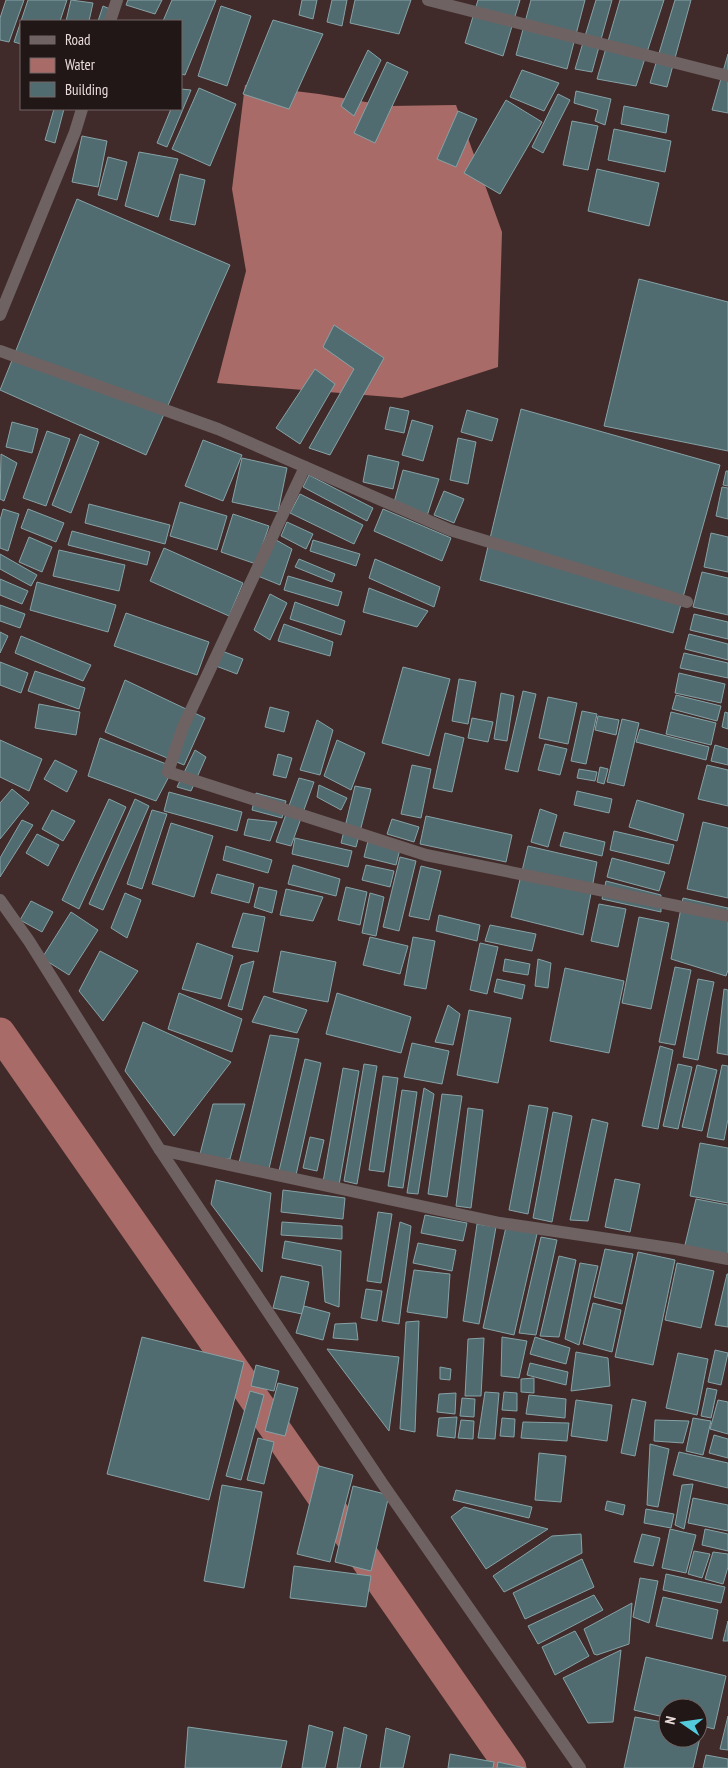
<svg xmlns="http://www.w3.org/2000/svg" width="728" height="1768" font-family="'PT Sans Narrow',sans-serif">
  <style>
    .water { fill: #a96b68 }
    .lines { fill: none; stroke-linecap: round; stroke-linejoin: round }
    .canal { stroke: #a96b68; stroke-width: 31 }
    .building { fill: #516c70; stroke: #86a2a6 }
    .minor { stroke: #6e6362; stroke-width: 12 }
  </style>
  <rect width="100%" height="100%" fill="#412b2a"/>
  <!-- water -->
  <polygon class="water" points="245,85 319,94 389,106 456,105 502,232 498,367 402,398 217,383 246,271 232,189"/>
  <g class="lines">
    <!-- canal -->
    <polyline class="canal" points="0,1033 511,1768"/>
  </g>
  <!-- building -->
  <g class="building">
    <polygon points="6,0 24,0 9,42 0,40 0,18"/>
    <polygon points="28,0 67,0 60,21 21,21 21,44 14,42"/>
    <polygon points="71,0 93,3 89,21 66,21"/>
    <polygon points="128,0 162,0 155,14 126,5"/>
    <polygon points="172,0 216,0 185,75 181,74 181,21 163,21"/>
    <polygon points="302,0 317,0 313,19 299,15"/>
    <polygon points="332,0 347,0 342,26 327,22"/>
    <polygon points="355,0 411,0 399,34 350,23"/>
    <polygon points="478,0 520,0 503,56 465,43"/>
    <polygon points="531,0 585,0 567,69 516,55"/>
    <polygon points="596,0 612,0 592,72 575,69"/>
    <polygon points="620,0 664,0 636,86 597,79"/>
    <polygon points="675,0 691,0 667,87 650,83"/>
    <polygon points="103,6 110,9 107,21 98,21"/>
    <polygon points="221,6 251,16 227,86 198,76"/>
    <polygon points="273,20 323,34 289,109 243,94"/>
    <polygon points="368,50 381,60 354,116 341,106"/>
    <polygon points="728,54 728,113 712,110"/>
    <polygon points="387,62 408,72 375,143 354,133"/>
    <polygon points="522,70 559,83 544,111 510,97"/>
    <polygon points="199,88 236,104 210,166 172,149"/>
    <polygon points="181,89 191,90 167,147 157,143 171,109 181,109"/>
    <polygon points="576,91 611,99 605,125 595,121 598,110 574,103"/>
    <polygon points="558,94 570,100 543,153 532,147"/>
    <polygon points="506,100 542,122 500,194 464,173"/>
    <polygon points="624,106 669,115 666,133 621,124"/>
    <polygon points="54,109 64,109 55,143 45,140"/>
    <polygon points="458,111 477,119 456,167 437,159"/>
    <polygon points="572,121 598,126 588,170 563,165"/>
    <polygon points="614,129 671,141 665,172 608,160"/>
    <polygon points="82,136 107,141 98,187 72,182"/>
    <polygon points="139,152 178,159 158,217 125,206"/>
    <polygon points="108,157 127,162 117,200 98,195"/>
    <polygon points="597,169 659,183 649,226 588,211"/>
    <polygon points="180,174 205,180 195,225 170,220"/>
    <polygon points="77,199 230,265 146,455 0,390"/>
    <polygon points="639,279 728,302 728,451 604,426"/>
    <polygon points="334,325 384,358 330,455 309,448 354,369 323,347"/>
    <polygon points="315,369 335,384 300,444 276,428"/>
    <polygon points="390,407 409,411 404,433 385,429"/>
    <polygon points="521,409 720,465 673,633 480,580"/>
    <polygon points="467,410 498,419 492,441 461,432"/>
    <polygon points="412,420 433,426 423,461 402,455"/>
    <polygon points="12,422 38,429 32,453 6,447"/>
    <polygon points="47,431 70,439 46,506 23,498"/>
    <polygon points="80,434 99,442 71,513 52,505"/>
    <polygon points="458,438 476,442 468,484 450,480"/>
    <polygon points="203,440 242,455 223,501 185,486"/>
    <polygon points="1,454 17,463 4,501 0,499"/>
    <polygon points="368,455 399,462 393,489 363,482"/>
    <polygon points="242,458 287,468 278,512 232,502"/>
    <polygon points="403,470 439,479 427,516 393,506"/>
    <polygon points="726,471 728,471 728,486 723,485"/>
    <polygon points="309,475 373,508 367,521 303,487"/>
    <polygon points="722,487 728,488 728,519 716,516"/>
    <polygon points="444,491 464,499 454,523 434,515"/>
    <polygon points="300,494 363,525 354,544 290,513"/>
    <polygon points="180,502 227,516 217,550 170,536"/>
    <polygon points="89,504 170,525 165,544 85,523"/>
    <polygon points="3,509 19,514 8,551 0,548 0,520"/>
    <polygon points="28,509 64,523 56,542 21,528"/>
    <polygon points="383,509 451,538 442,561 374,531"/>
    <polygon points="233,514 269,526 256,564 221,552"/>
    <polygon points="287,522 313,534 306,549 281,536"/>
    <polygon points="72,531 150,552 147,565 68,545"/>
    <polygon points="711,533 728,537 728,572 704,567"/>
    <polygon points="269,536 292,549 280,585 253,574"/>
    <polygon points="29,537 52,547 42,572 19,562"/>
    <polygon points="313,540 360,554 356,566 310,551"/>
    <polygon points="164,548 243,583 229,616 150,581"/>
    <polygon points="59,550 125,565 119,591 53,576"/>
    <polygon points="0,554 37,575 31,586 0,569"/>
    <polygon points="299,559 335,574 332,582 295,567"/>
    <polygon points="375,559 440,587 434,607 369,578"/>
    <polygon points="702,572 728,578 728,615 693,607"/>
    <polygon points="288,576 342,592 338,606 284,590"/>
    <polygon points="0,579 28,591 22,604 0,595"/>
    <polygon points="37,582 116,605 108,632 30,610"/>
    <polygon points="369,588 428,611 417,627 363,612"/>
    <polygon points="270,594 287,603 270,640 254,630"/>
    <polygon points="295,602 345,621 341,635 290,619"/>
    <polygon points="0,605 25,614 20,628 0,621"/>
    <polygon points="126,613 209,642 197,675 114,646"/>
    <polygon points="694,614 728,622 728,639 690,630"/>
    <polygon points="284,624 333,642 330,656 278,641"/>
    <polygon points="0,632 8,636 0,653"/>
    <polygon points="689,634 728,644 728,660 685,649"/>
    <polygon points="21,636 91,665 83,681 15,653"/>
    <polygon points="222,651 243,659 237,674 216,666"/>
    <polygon points="684,653 728,663 728,678 680,668"/>
    <polygon points="0,662 28,673 21,693 0,685"/>
    <polygon points="403,667 450,679 429,756 382,743"/>
    <polygon points="35,671 85,688 79,709 28,691"/>
    <polygon points="679,673 725,684 721,703 675,693"/>
    <polygon points="459,679 476,682 468,724 452,721"/>
    <polygon points="125,680 205,718 184,765 105,732"/>
    <polygon points="523,691 536,694 518,772 505,769"/>
    <polygon points="501,693 514,696 507,741 494,739"/>
    <polygon points="676,695 721,706 717,721 672,709"/>
    <polygon points="548,697 577,703 568,744 539,738"/>
    <polygon points="39,704 80,712 76,735 35,728"/>
    <polygon points="270,707 289,712 284,732 265,727"/>
    <polygon points="582,711 597,714 586,764 571,761"/>
    <polygon points="671,712 716,723 711,745 666,734"/>
    <polygon points="725,712 728,713 728,729 722,727"/>
    <polygon points="598,716 619,720 616,735 595,730"/>
    <polygon points="472,718 493,722 488,742 468,738"/>
    <polygon points="622,719 639,723 624,786 607,782"/>
    <polygon points="317,720 333,730 320,775 300,770"/>
    <polygon points="640,729 709,747 706,760 636,742"/>
    <polygon points="445,733 464,738 452,792 433,788"/>
    <polygon points="100,738 174,767 156,801 88,776"/>
    <polygon points="0,740 42,759 29,791 0,777"/>
    <polygon points="337,740 365,753 351,790 324,776"/>
    <polygon points="545,744 567,749 560,775 538,770"/>
    <polygon points="715,745 728,749 728,765 711,761"/>
    <polygon points="195,750 206,757 191,791 177,787"/>
    <polygon points="278,754 292,758 286,778 273,775"/>
    <polygon points="55,760 77,771 67,792 44,779"/>
    <polygon points="412,765 431,769 421,818 401,814"/>
    <polygon points="707,765 728,770 728,806 698,799"/>
    <polygon points="600,767 608,769 604,784 597,782"/>
    <polygon points="579,769 597,772 595,781 577,778"/>
    <polygon points="299,778 314,782 291,846 276,842"/>
    <polygon points="319,785 347,798 341,810 317,797"/>
    <polygon points="355,786 371,789 356,847 341,843"/>
    <polygon points="12,789 29,803 0,839 0,803"/>
    <polygon points="577,791 612,799 609,813 574,805"/>
    <polygon points="169,792 242,812 237,831 164,811"/>
    <polygon points="256,793 286,801 282,818 252,810"/>
    <polygon points="109,799 126,807 79,909 62,900"/>
    <polygon points="135,799 149,806 103,910 89,904"/>
    <polygon points="637,800 684,814 677,841 629,827"/>
    <polygon points="540,809 557,815 548,847 531,842"/>
    <polygon points="52,810 75,821 63,841 42,829"/>
    <polygon points="152,810 167,814 142,889 127,884"/>
    <polygon points="426,816 512,835 506,862 420,844"/>
    <polygon points="248,819 277,822 270,841 244,835"/>
    <polygon points="392,819 419,827 414,842 387,834"/>
    <polygon points="22,820 33,825 0,877 0,858"/>
    <polygon points="703,822 728,828 728,898 687,889"/>
    <polygon points="171,823 213,836 194,897 152,884"/>
    <polygon points="614,831 674,845 669,864 610,850"/>
    <polygon points="564,832 605,842 602,856 560,846"/>
    <polygon points="37,834 59,845 48,866 26,853"/>
    <polygon points="295,838 352,851 348,867 292,854"/>
    <polygon points="368,841 400,849 396,865 364,857"/>
    <polygon points="226,846 272,860 268,873 223,860"/>
    <polygon points="528,846 597,862 583,935 511,917"/>
    <polygon points="400,857 416,861 399,931 383,927"/>
    <polygon points="612,858 665,872 659,891 607,877"/>
    <polygon points="293,865 340,879 336,896 288,884"/>
    <polygon points="366,865 394,871 390,887 362,880"/>
    <polygon points="421,866 441,871 429,920 409,916"/>
    <polygon points="217,874 254,884 249,903 211,893"/>
    <polygon points="606,881 661,895 661,912 602,899"/>
    <polygon points="259,887 277,891 272,913 254,907"/>
    <polygon points="346,887 367,892 360,925 338,920"/>
    <polygon points="286,889 323,897 313,921 280,915"/>
    <polygon points="125,893 141,900 127,938 111,928"/>
    <polygon points="370,893 384,897 376,936 362,933"/>
    <polygon points="683,898 728,908 728,970 726,976 671,959"/>
    <polygon points="31,901 53,912 42,932 20,920"/>
    <polygon points="599,904 626,909 618,947 591,941"/>
    <polygon points="71,912 98,930 69,975 42,958"/>
    <polygon points="243,913 265,917 258,952 232,947"/>
    <polygon points="439,915 480,925 477,941 436,931"/>
    <polygon points="639,917 669,923 651,1009 622,1003"/>
    <polygon points="490,925 536,934 532,951 485,941"/>
    <polygon points="370,937 408,946 400,974 363,965"/>
    <polygon points="413,937 435,941 426,989 404,985"/>
    <polygon points="197,943 233,956 221,999 182,989"/>
    <polygon points="480,943 498,947 487,994 470,990"/>
    <polygon points="100,951 138,971 103,1021 79,991"/>
    <polygon points="281,951 336,962 328,1002 273,992"/>
    <polygon points="505,959 530,964 528,975 503,971"/>
    <polygon points="538,959 551,963 548,988 535,986"/>
    <polygon points="254,961 242,1010 228,1006 241,965"/>
    <polygon points="675,967 691,970 675,1045 659,1042"/>
    <polygon points="565,968 624,981 609,1053 550,1041"/>
    <polygon points="497,979 525,985 522,999 494,992"/>
    <polygon points="698,979 714,982 698,1060 683,1057"/>
    <polygon points="724,989 728,990 728,1055 717,1053"/>
    <polygon points="179,993 242,1019 232,1052 168,1029"/>
    <polygon points="337,993 411,1017 401,1053 326,1034"/>
    <polygon points="264,996 307,1010 297,1033 252,1022"/>
    <polygon points="448,1005 460,1014 453,1045 435,1042"/>
    <polygon points="469,1010 511,1018 498,1083 457,1075"/>
    <polygon points="143,1022 231,1062 174,1136 125,1071"/>
    <polygon points="270,1035 299,1039 268,1173 238,1167"/>
    <polygon points="412,1043 449,1051 442,1084 404,1077"/>
    <polygon points="660,1046 673,1050 658,1129 642,1126"/>
    <polygon points="305,1059 321,1063 296,1175 279,1171"/>
    <polygon points="364,1064 377,1066 357,1184 344,1181"/>
    <polygon points="678,1064 692,1067 678,1129 663,1126"/>
    <polygon points="697,1065 717,1070 702,1131 682,1127"/>
    <polygon points="722,1065 728,1066 728,1119 724,1140 707,1137"/>
    <polygon points="343,1068 359,1071 339,1185 323,1182"/>
    <polygon points="383,1076 398,1078 384,1172 369,1170"/>
    <polygon points="424,1088 434,1094 418,1194 407,1193"/>
    <polygon points="402,1090 417,1092 403,1188 388,1186"/>
    <polygon points="442,1094 462,1096 447,1197 428,1194"/>
    <polygon points="213,1104 245,1104 230,1159 199,1158"/>
    <polygon points="529,1105 548,1108 528,1214 509,1210"/>
    <polygon points="468,1108 483,1110 471,1208 456,1206"/>
    <polygon points="553,1112 572,1116 552,1222 533,1218"/>
    <polygon points="592,1119 608,1123 588,1221 570,1220"/>
    <polygon points="310,1137 324,1140 317,1171 303,1168"/>
    <polygon points="700,1143 728,1148 728,1203 690,1196"/>
    <polygon points="615,1179 640,1184 630,1232 605,1227"/>
    <polygon points="216,1180 271,1193 262,1272 211,1204"/>
    <polygon points="283,1190 345,1198 343,1219 281,1212"/>
    <polygon points="696,1199 728,1205 728,1257 684,1249"/>
    <polygon points="378,1212 392,1214 381,1283 367,1281"/>
    <polygon points="425,1215 467,1223 463,1241 421,1233"/>
    <polygon points="282,1222 342,1226 342,1239 281,1235"/>
    <polygon points="400,1222 411,1226 399,1324 382,1321"/>
    <polygon points="477,1224 496,1227 479,1324 463,1321"/>
    <polygon points="506,1227 537,1234 514,1335 483,1328"/>
    <polygon points="541,1237 557,1240 536,1335 519,1333"/>
    <polygon points="285,1241 341,1251 339,1307 325,1302 322,1266 282,1258"/>
    <polygon points="418,1243 456,1250 452,1271 413,1263"/>
    <polygon points="605,1249 633,1254 622,1304 594,1297"/>
    <polygon points="638,1252 675,1260 653,1365 615,1357"/>
    <polygon points="559,1256 576,1260 559,1337 540,1336"/>
    <polygon points="580,1263 598,1266 579,1345 565,1339"/>
    <polygon points="677,1263 714,1271 701,1328 665,1320"/>
    <polygon points="414,1270 450,1274 447,1318 407,1312"/>
    <polygon points="727,1274 728,1274 728,1327 715,1325"/>
    <polygon points="281,1276 309,1282 302,1314 273,1308"/>
    <polygon points="366,1289 382,1291 377,1321 361,1318"/>
    <polygon points="593,1303 621,1310 612,1352 583,1344"/>
    <polygon points="304,1306 330,1313 323,1340 296,1333"/>
    <polygon points="419,1321 415,1432 400,1429 406,1322"/>
    <polygon points="356,1323 358,1340 333,1338 335,1324"/>
    <polygon points="142,1337 244,1362 209,1500 107,1474"/>
    <polygon points="502,1337 527,1341 519,1378 501,1376"/>
    <polygon points="535,1337 570,1348 566,1364 530,1354"/>
    <polygon points="484,1338 481,1396 465,1396 468,1339"/>
    <polygon points="327,1349 399,1357 389,1431"/>
    <polygon points="715,1350 728,1353 721,1385 708,1382"/>
    <polygon points="576,1352 608,1358 610,1386 571,1391"/>
    <polygon points="678,1353 708,1359 697,1415 666,1408"/>
    <polygon points="530,1363 568,1372 566,1385 527,1375"/>
    <polygon points="256,1365 279,1371 274,1391 251,1386"/>
    <polygon points="440,1367 451,1369 450,1380 440,1379"/>
    <polygon points="534,1378 534,1393 521,1392 521,1379"/>
    <polygon points="278,1383 298,1388 285,1436 265,1431"/>
    <polygon points="707,1388 717,1390 711,1418 701,1416"/>
    <polygon points="250,1391 264,1395 241,1480 226,1476"/>
    <polygon points="485,1392 499,1393 495,1439 478,1438"/>
    <polygon points="504,1392 517,1393 517,1411 502,1410"/>
    <polygon points="456,1393 455,1414 437,1412 439,1394"/>
    <polygon points="529,1395 566,1399 565,1418 526,1414"/>
    <polygon points="462,1398 475,1399 474,1417 460,1416"/>
    <polygon points="632,1399 646,1402 635,1456 621,1453"/>
    <polygon points="576,1400 612,1405 607,1441 571,1436"/>
    <polygon points="718,1400 728,1402 728,1434 710,1429"/>
    <polygon points="457,1417 455,1438 437,1436 439,1418"/>
    <polygon points="502,1418 515,1419 514,1437 500,1436"/>
    <polygon points="693,1418 711,1421 703,1455 686,1451"/>
    <polygon points="461,1420 474,1421 473,1439 458,1438"/>
    <polygon points="655,1420 689,1421 683,1443 654,1441"/>
    <polygon points="523,1422 569,1423 567,1441 521,1438"/>
    <polygon points="714,1435 728,1439 728,1458 709,1453"/>
    <polygon points="258,1438 274,1442 264,1484 247,1480"/>
    <polygon points="650,1444 669,1449 658,1507 647,1505"/>
    <polygon points="679,1452 728,1463 728,1488 673,1475"/>
    <polygon points="539,1453 566,1456 561,1502 535,1500"/>
    <polygon points="319,1466 353,1475 330,1562 297,1554"/>
    <polygon points="693,1484 684,1529 675,1525 682,1485"/>
    <polygon points="222,1485 262,1492 244,1588 204,1581"/>
    <polygon points="353,1486 389,1495 371,1571 335,1562"/>
    <polygon points="456,1490 532,1507 529,1518 453,1500"/>
    <polygon points="693,1498 728,1505 728,1531 688,1523"/>
    <polygon points="607,1501 625,1505 623,1515 605,1510"/>
    <polygon points="464,1507 548,1529 486,1569 451,1517"/>
    <polygon points="646,1509 674,1514 671,1528 644,1523"/>
    <polygon points="670,1529 696,1535 686,1573 662,1568"/>
    <polygon points="705,1529 728,1534 728,1551 702,1545"/>
    <polygon points="581,1534 582,1553 504,1592 493,1576 552,1536"/>
    <polygon points="642,1534 660,1538 653,1566 634,1562"/>
    <polygon points="694,1551 710,1554 702,1578 688,1574"/>
    <polygon points="713,1552 728,1554 728,1567 723,1584 705,1579"/>
    <polygon points="582,1559 594,1587 525,1619 513,1593"/>
    <polygon points="294,1566 371,1576 366,1607 290,1598"/>
    <polygon points="666,1574 725,1587 721,1603 663,1590"/>
    <polygon points="640,1578 658,1581 649,1623 633,1617"/>
    <polygon points="594,1595 603,1610 538,1644 528,1626"/>
    <polygon points="663,1597 718,1610 712,1639 656,1626"/>
    <polygon points="632,1603 629,1644 597,1655 594,1654 584,1629"/>
    <polygon points="728,1621 728,1641 723,1641"/>
    <polygon points="575,1631 589,1656 555,1675 542,1647"/>
    <polygon points="621,1650 613,1722 588,1723 563,1678"/>
    <polygon points="646,1657 726,1676 714,1729 698,1725 698,1708 668,1708 668,1718 634,1710"/>
    <polygon points="728,1716 728,1750 720,1749"/>
    <polygon points="635,1717 668,1723 668,1738 698,1738 698,1728 702,1729 693,1768 624,1768"/>
    <polygon points="309,1725 333,1732 325,1768 302,1768"/>
    <polygon points="188,1727 287,1741 281,1768 185,1768"/>
    <polygon points="344,1727 367,1735 360,1768 337,1768"/>
    <polygon points="386,1728 410,1736 403,1768 380,1768"/>
    <polygon points="450,1754 494,1762 493,1768 448,1768"/>
    <polygon points="706,1755 728,1759 728,1768 703,1768"/>
    <polygon points="498,1762 525,1768 497,1768"/>
  </g>
  <g class="lines">
    <!-- minor -->
    <g class="minor">
      <polyline points="428,0 728,76"/>
      <polyline points="110,21 117,0"/>
      <polyline points="0,315 75,132 82,109"/>
      <polyline points="0,351 218,429 450,530 687,602"/>
      <polyline points="305,467 183,727 168,772 426,855 728,916"/>
      <polyline points="0,900 29,941 160,1150 382,1483 580,1768"/>
      <polyline points="160,1150 500,1223 676,1249 728,1259"/>
    </g>
  </g>
  <!-- legend -->
  <rect x="20" y="20" width="162" height="90" fill="#211716" stroke="#726665"/>
  <rect x="30" y="36" width="25" height="8" fill="#6e6362" stroke="#726665"/>
  <text x="65" y="45" font-size="15" fill="#ebdddc">Road</text>
  <rect x="30" y="58" width="25" height="15" fill="#a96b68" stroke="#726665"/>
  <text x="65" y="70" font-size="15" fill="#ebdddc">Water</text>
  <rect x="30" y="82" width="25" height="15" fill="#516c70" stroke="#726665"/>
  <text x="65" y="95" font-size="15" fill="#ebdddc">Building</text>
  <!-- north arrow -->
  <g transform="translate(683 1723) rotate(283)"><circle r="24" fill="#211716" stroke="#726665"/>
  <path d="M0-4L9 19L0 12L-9 19Z" fill="#53cbdb"/>
  <text y="-8" font-size="14" font-weight="bold" text-anchor="middle" fill="#ebdddc">N</text>
  </g>
</svg>
